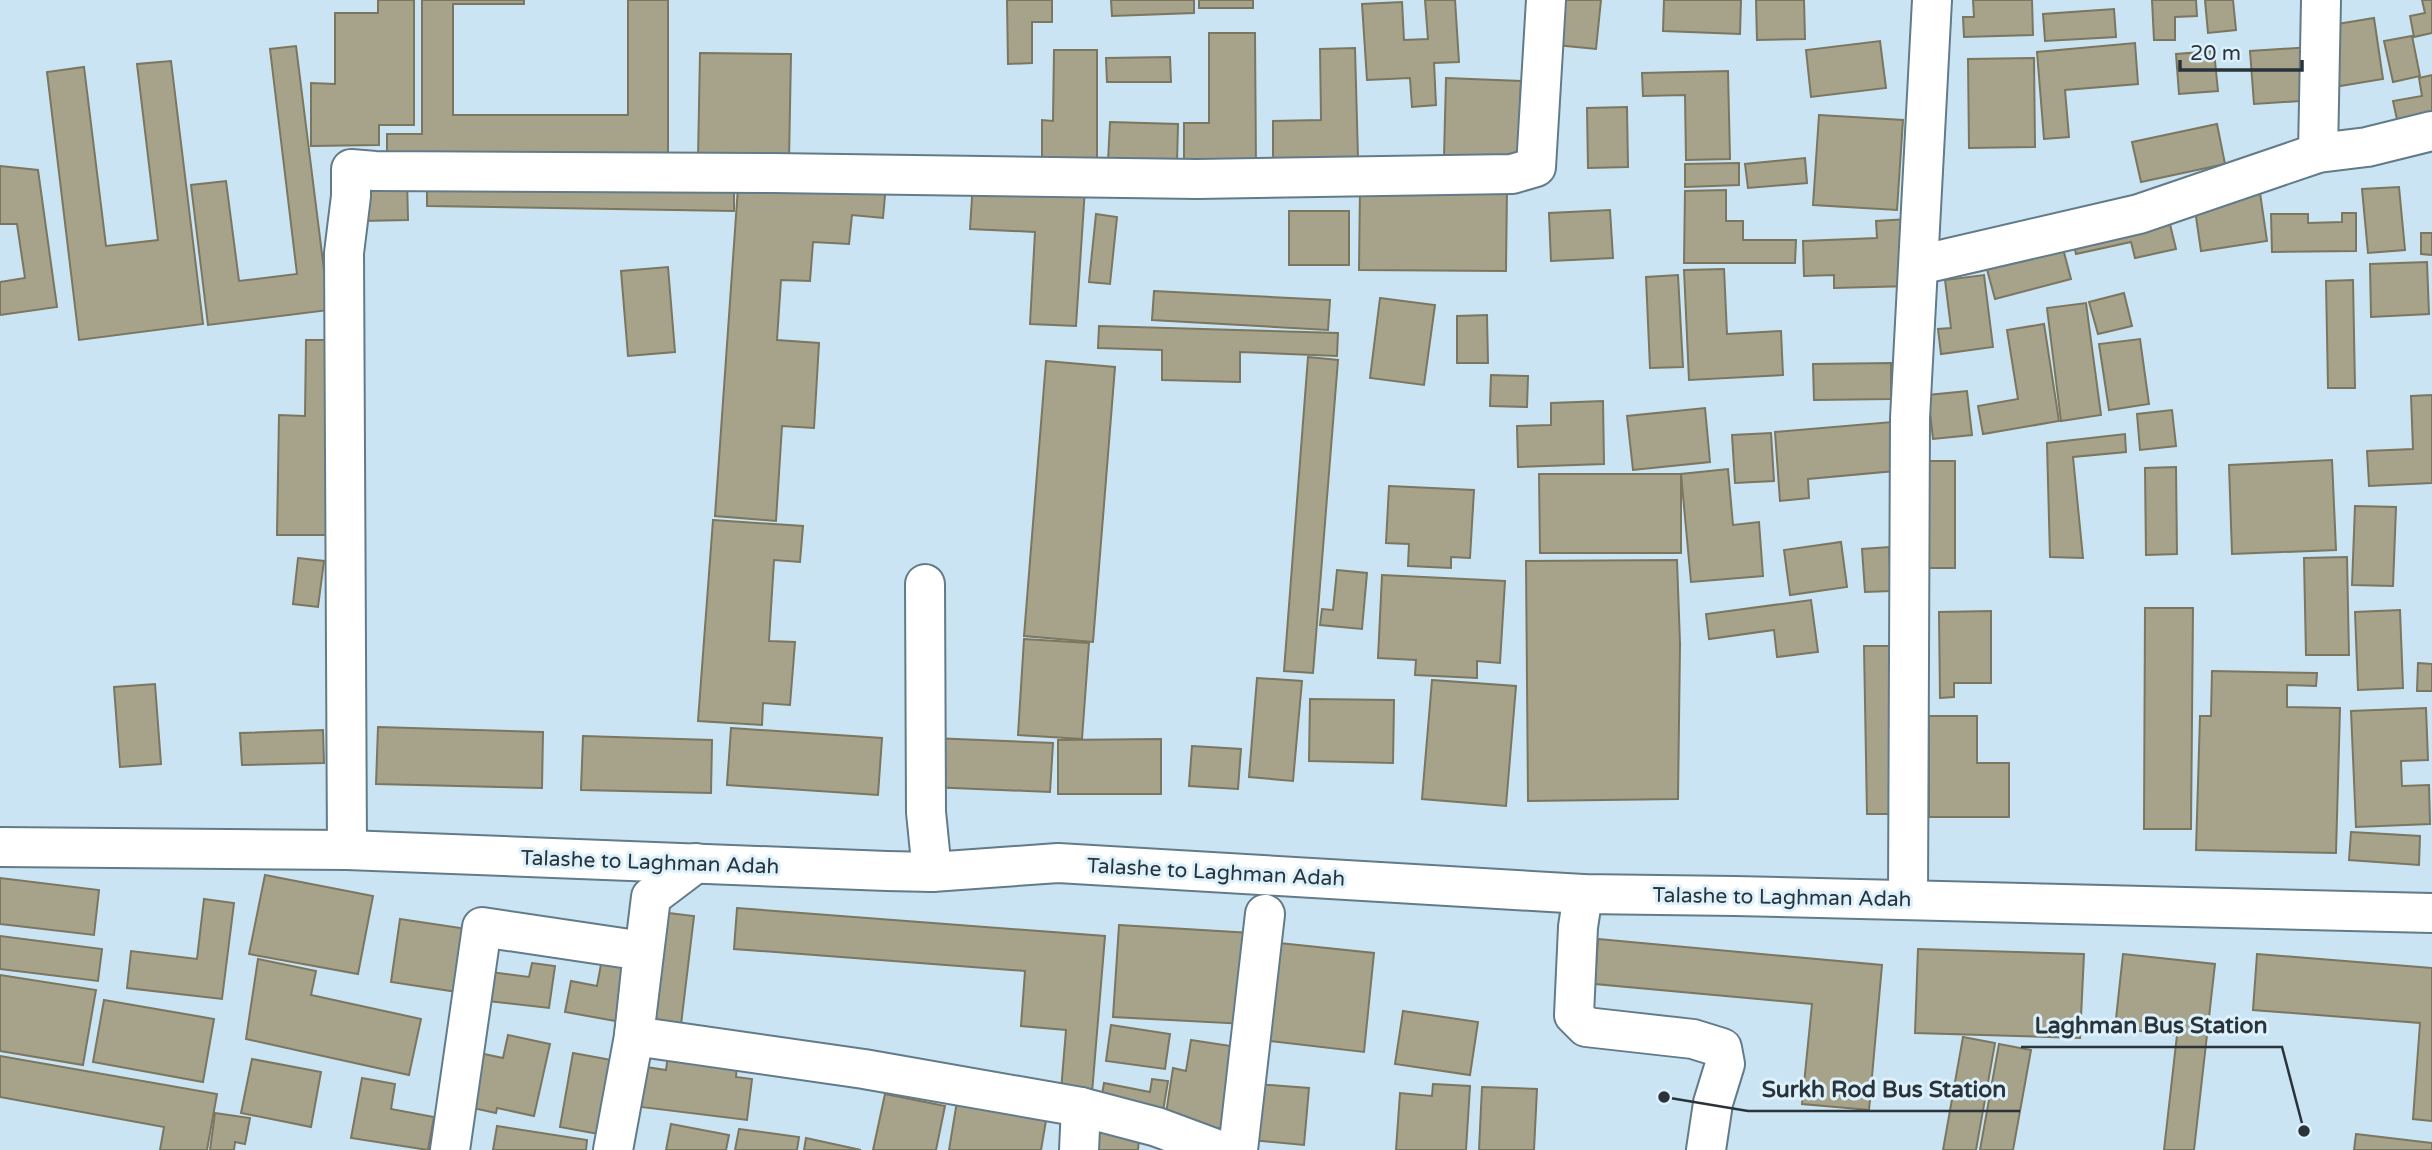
<svg xmlns="http://www.w3.org/2000/svg" width="2432" height="1150" font-family="'Varela Round',sans-serif">
  <style>
    .building { fill: #a7a38b; stroke: #7a765f; stroke-width: 2 }
    .lines { fill: none; stroke-linecap: round; stroke-linejoin: round }
    .street-casing { stroke: #637b88; stroke-width: 42 }
    .secondary-casing { stroke: #637b88; stroke-width: 42 }
    .street { stroke: #fff; stroke-width: 38 }
    .secondary { stroke: #fff; stroke-width: 38 }
    .labels { text-anchor: middle; stroke-width: 6; stroke-linejoin: round; paint-order: stroke }
    .street-label { font-size: 21px; fill: #293339; stroke: #dcf1fc }
    .leader { fill: none; stroke: #293339; stroke-width: 2.5 }
    .callout-dot { fill: #293339; stroke: #dcf1fc; stroke-width: 2.5 }
    .callout-label { font-size: 23px; text-anchor: middle; font-weight: bold; fill: #293339; stroke: #dcf1fc; stroke-width: 6; stroke-linejoin: round; paint-order: stroke }
  </style>
  <rect width="100%" height="100%" fill="#cae4f3"/>
  <!-- building -->
  <g class="building">
    <polygon points="378,0 414,0 414,125 379,125 379,145 311,146 311,83 335,84 335,13 378,13"/>
    <polygon points="422,0 524,0 524,4 453,4 453,115 628,115 628,0 668,0 668,156 387,156 387,134 422,134"/>
    <polygon points="1007,0 1052,0 1052,22 1032,22 1032,63 1008,64"/>
    <polygon points="1111,0 1194,0 1194,13 1112,16"/>
    <rect x="1199" y="0" width="54" height="8"/>
    <polygon points="1425,0 1455,0 1459,62 1434,63 1436,105 1412,107 1410,78 1367,80 1362,4 1402,2 1404,40 1428,39"/>
    <polygon points="1550,0 1601,0 1596,49 1546,44"/>
    <polygon points="1664,0 1741,0 1740,34 1663,31"/>
    <polygon points="1756,0 1804,0 1805,39 1757,40"/>
    <polygon points="1973,0 2032,0 2033,35 1964,37 1963,17 1974,17"/>
    <polygon points="2152,0 2196,0 2197,16 2175,17 2175,40 2154,40"/>
    <polygon points="2205,0 2233,0 2236,30 2208,33"/>
    <polygon points="2422,0 2432,0 2432,33 2414,37 2410,16 2425,13"/>
    <polygon points="2114,9 2116,37 2045,41 2043,14"/>
    <polygon points="2374,18 2383,79 2334,87 2325,26"/>
    <polygon points="1209,33 1255,33 1256,171 1184,172 1184,123 1209,123"/>
    <polygon points="2412,36 2420,76 2393,82 2384,41"/>
    <polygon points="1880,41 1886,88 1811,97 1806,50"/>
    <polygon points="2135,43 2138,84 2065,90 2069,137 2044,139 2037,52"/>
    <polygon points="296,46 329,310 208,325 191,185 226,181 239,281 297,274 270,49"/>
    <polygon points="2311,47 2315,100 2254,104 2250,51"/>
    <polygon points="1355,48 1358,158 1273,160 1273,121 1321,120 1320,49"/>
    <polygon points="1054,50 1097,50 1097,160 1042,160 1042,120 1053,121"/>
    <polygon points="2214,51 2218,91 2179,94 2176,54"/>
    <polygon points="700,53 791,54 789,161 698,160"/>
    <polygon points="1170,57 1171,82 1107,82 1106,58"/>
    <polygon points="2034,58 2035,147 1969,148 1968,59"/>
    <polygon points="171,61 203,324 79,340 47,72 84,67 106,246 158,240 137,64"/>
    <polygon points="1728,71 1730,159 1686,160 1685,95 1643,96 1642,73"/>
    <polygon points="2432,75 2432,117 2398,124 2393,101 2422,96 2419,78"/>
    <polygon points="1446,78 1521,81 1518,159 1444,157"/>
    <polygon points="1627,107 1628,167 1588,168 1587,108"/>
    <polygon points="1819,115 1903,120 1897,210 1813,205"/>
    <polygon points="1110,122 1178,124 1177,163 1108,161"/>
    <polygon points="2217,124 2225,164 2141,182 2132,142"/>
    <polygon points="1805,158 1807,183 1748,188 1745,164"/>
    <polygon points="1739,163 1739,185 1685,187 1685,164"/>
    <polygon points="0,166 38,170 57,307 0,315 0,282 25,278 17,224 0,224"/>
    <polygon points="739,173 886,184 883,218 852,215 849,244 813,242 810,281 781,280 777,340 819,343 814,428 782,426 776,521 715,516"/>
    <polygon points="427,178 734,183 734,211 427,206"/>
    <polygon points="407,179 408,220 361,221 360,180"/>
    <polygon points="973,182 1085,188 1076,326 1030,324 1035,232 970,229"/>
    <polygon points="1360,187 1507,188 1506,271 1359,270"/>
    <polygon points="2399,187 2405,250 2368,253 2362,189"/>
    <polygon points="1726,190 1726,221 1743,221 1743,240 1796,240 1795,263 1684,263 1685,191"/>
    <polygon points="2260,193 2267,241 2201,251 2194,203"/>
    <polygon points="1610,210 1613,258 1551,261 1549,213"/>
    <rect x="1289" y="211" width="60" height="54"/>
    <polygon points="2342,213 2356,213 2356,251 2272,252 2271,214 2308,214 2308,223 2342,222"/>
    <polygon points="1096,214 1117,217 1110,284 1089,282"/>
    <polygon points="2168,216 2176,249 2135,258 2131,242 2076,254 2072,238"/>
    <polygon points="1909,219 1912,286 1834,288 1834,275 1804,276 1803,241 1877,238 1876,221"/>
    <polygon points="2421,233 2432,233 2432,255 2421,254"/>
    <polygon points="2061,241 2071,279 1995,299 1985,262"/>
    <polygon points="2427,262 2429,314 2371,317 2370,264"/>
    <polygon points="668,267 675,352 628,356 621,271"/>
    <polygon points="1724,269 1727,334 1781,331 1783,375 1689,380 1684,270"/>
    <polygon points="1678,275 1683,367 1650,368 1646,277"/>
    <polygon points="1984,275 1993,347 1941,354 1938,329 1951,328 1945,280"/>
    <polygon points="2353,280 2355,388 2328,388 2326,281"/>
    <polygon points="1154,291 1330,300 1328,330 1152,320"/>
    <polygon points="2124,293 2132,326 2098,334 2089,302"/>
    <polygon points="1380,298 1435,305 1424,385 1370,378"/>
    <polygon points="2086,303 2101,415 2061,421 2047,308"/>
    <polygon points="1487,315 1488,363 1457,363 1457,316"/>
    <polygon points="2044,324 2059,421 1983,434 1978,406 2018,399 2007,330"/>
    <polygon points="1099,326 1338,333 1337,356 1240,352 1240,382 1162,380 1162,350 1098,348"/>
    <polygon points="2140,339 2149,404 2109,410 2099,344"/>
    <polygon points="306,340 330,340 328,535 277,535 279,415 305,416"/>
    <polygon points="1308,357 1338,360 1313,673 1284,671"/>
    <polygon points="1046,361 1115,367 1093,642 1024,636"/>
    <polygon points="1891,363 1891,399 1814,400 1813,364"/>
    <polygon points="1491,375 1528,376 1527,407 1490,406"/>
    <polygon points="1967,391 1972,435 1933,439 1928,395"/>
    <polygon points="2432,395 2432,483 2369,486 2367,451 2413,449 2411,396"/>
    <polygon points="1603,401 1604,464 1518,467 1517,426 1551,425 1551,403"/>
    <polygon points="1705,408 1710,462 1633,470 1627,416"/>
    <polygon points="2172,410 2176,446 2140,450 2137,414"/>
    <polygon points="1892,422 1895,471 1808,479 1809,498 1780,501 1775,432"/>
    <polygon points="1771,433 1774,481 1735,483 1732,435"/>
    <polygon points="2125,434 2126,452 2073,457 2083,558 2050,557 2047,443"/>
    <polygon points="2332,460 2336,550 2232,554 2229,465"/>
    <rect x="1918" y="461" width="37" height="107"/>
    <polygon points="2176,467 2177,554 2146,555 2145,468"/>
    <polygon points="1728,469 1733,525 1759,522 1763,576 1691,582 1681,474"/>
    <polygon points="1539,474 1681,474 1681,553 1540,553"/>
    <polygon points="1389,486 1474,490 1470,558 1451,557 1451,568 1408,566 1409,544 1386,543"/>
    <polygon points="2355,506 2396,507 2393,586 2352,585"/>
    <polygon points="713,520 803,526 800,562 774,560 769,641 795,642 790,705 763,703 762,725 698,721"/>
    <polygon points="1841,542 1847,587 1790,595 1784,550"/>
    <polygon points="1889,547 1891,591 1865,592 1862,549"/>
    <polygon points="2347,557 2349,655 2306,655 2304,558"/>
    <polygon points="298,558 324,561 318,607 293,604"/>
    <polygon points="1677,560 1680,644 1678,799 1528,801 1526,561"/>
    <polygon points="1337,570 1367,573 1362,629 1320,625 1322,609 1333,610"/>
    <polygon points="1382,575 1505,581 1500,663 1477,661 1477,678 1415,675 1416,660 1378,658"/>
    <polygon points="1811,600 1818,652 1777,657 1774,630 1709,639 1706,614"/>
    <polygon points="2145,608 2193,608 2191,829 2144,829"/>
    <polygon points="2400,610 2403,688 2358,690 2355,612"/>
    <polygon points="1991,611 1991,683 1954,683 1954,697 1940,698 1939,612"/>
    <polygon points="1024,639 1089,643 1082,739 1018,735"/>
    <polygon points="1864,646 1897,646 1900,814 1867,814"/>
    <polygon points="2418,663 2432,664 2432,691 2417,691"/>
    <polygon points="2212,671 2317,673 2316,686 2287,685 2287,707 2340,708 2336,853 2196,850 2200,716 2211,716"/>
    <polygon points="1257,678 1302,681 1293,781 1249,777"/>
    <polygon points="1432,680 1516,686 1506,806 1422,799"/>
    <polygon points="155,684 161,764 120,767 114,687"/>
    <polygon points="1310,699 1394,700 1393,763 1309,761"/>
    <polygon points="2426,708 2428,760 2401,761 2402,786 2429,785 2430,824 2356,827 2351,711"/>
    <polygon points="1929,716 1977,716 1977,763 2009,763 2009,817 1929,817"/>
    <polygon points="378,727 543,732 542,788 376,784"/>
    <polygon points="731,728 882,738 878,795 727,785"/>
    <polygon points="323,730 324,763 242,765 240,733"/>
    <polygon points="583,736 712,740 711,793 581,790"/>
    <polygon points="932,738 1053,743 1050,792 930,787"/>
    <polygon points="1161,739 1161,794 1058,794 1058,740"/>
    <polygon points="1192,746 1241,749 1238,789 1189,786"/>
    <polygon points="2351,832 2420,836 2419,865 2349,860"/>
    <polygon points="265,875 373,896 358,974 249,954"/>
    <polygon points="0,878 99,890 94,935 0,924"/>
    <polygon points="204,899 234,903 222,999 127,988 131,951 197,959"/>
    <polygon points="737,908 1105,936 1091,1105 1060,1103 1066,1030 1021,1026 1025,971 734,949"/>
    <polygon points="652,911 694,916 680,1033 638,1028"/>
    <polygon points="400,919 474,930 464,993 391,982"/>
    <polygon points="1119,925 1251,933 1246,1024 1113,1017"/>
    <polygon points="0,936 102,949 98,981 0,969"/>
    <polygon points="1598,939 1882,965 1869,1110 1802,1104 1812,1004 1595,984"/>
    <polygon points="1279,943 1374,953 1364,1052 1269,1041"/>
    <polygon points="604,948 640,955 627,1023 565,1012 571,981 597,986"/>
    <polygon points="1918,949 2084,954 2080,1038 1915,1033"/>
    <polygon points="2123,954 2215,964 2194,1150 2164,1150 2177,1035 2115,1028"/>
    <polygon points="2257,954 2432,968 2432,1121 2413,1119 2420,1023 2253,1010"/>
    <polygon points="258,959 316,971 311,995 421,1019 409,1075 246,1039"/>
    <polygon points="532,963 555,966 549,1008 479,1000 483,971 529,977"/>
    <polygon points="0,975 96,990 83,1065 0,1051"/>
    <polygon points="104,1000 214,1019 203,1082 93,1062"/>
    <polygon points="1403,1011 1478,1022 1470,1075 1395,1064"/>
    <polygon points="1111,1025 1170,1034 1165,1069 1106,1061"/>
    <polygon points="508,1035 550,1044 534,1116 497,1108 496,1113 473,1108 484,1054 503,1058"/>
    <polygon points="1963,1037 1995,1043 1976,1150 1943,1150"/>
    <polygon points="1191,1040 1244,1048 1231,1130 1165,1120 1173,1068 1186,1071"/>
    <polygon points="1999,1044 2031,1050 2013,1150 1980,1150"/>
    <polygon points="669,1047 738,1055 736,1077 752,1079 747,1120 641,1107 646,1067 666,1070"/>
    <polygon points="573,1053 628,1063 615,1137 560,1127"/>
    <polygon points="0,1056 217,1094 207,1150 160,1150 164,1127 0,1097"/>
    <polygon points="252,1059 321,1072 311,1127 241,1113"/>
    <polygon points="362,1078 395,1084 391,1109 434,1117 428,1150 351,1138"/>
    <polygon points="1152,1079 1168,1081 1162,1117 1100,1106 1104,1083 1150,1092"/>
    <polygon points="1257,1084 1309,1088 1304,1145 1252,1140"/>
    <polygon points="1433,1084 1470,1086 1466,1150 1396,1150 1400,1093 1432,1096"/>
    <polygon points="1482,1087 1537,1089 1534,1150 1479,1150"/>
    <polygon points="959,1089 1049,1103 1041,1150 949,1150"/>
    <polygon points="885,1094 945,1106 936,1150 873,1150"/>
    <polygon points="215,1113 250,1118 245,1144 235,1142 234,1150 210,1150"/>
    <polygon points="1090,1121 1140,1126 1138,1150 1087,1150"/>
    <polygon points="671,1124 729,1135 726,1150 666,1150"/>
    <polygon points="497,1126 587,1140 586,1150 493,1150"/>
    <polygon points="739,1129 799,1137 797,1150 735,1150"/>
    <polygon points="2356,1134 2432,1143 2432,1150 2354,1150"/>
    <polygon points="806,1138 861,1150 804,1150"/>
  </g>
  <g class="lines">
    <defs>
      <g id="street">
        <polyline points="2318,153 2321,0"/>
        <polyline points="1919,265 2139,214 2318,153 2367,147 2432,131"/>
        <polyline points="925,584 926,812 932,872"/>
        <polyline points="347,850 344,253 351,196 351,169 375,171 773,173 1197,179 1512,174 1536,167 1546,0"/>
        <polyline points="1583,894 1578,927 1574,1015 1586,1027 1693,1039 1722,1048 1725,1064 1713,1103 1706,1150"/>
        <polyline points="1908,900 1910,418 1932,0"/>
        <polyline points="450,1150 482,927 643,951 634,1036 864,1069 1081,1107 1157,1127 1219,1150"/>
        <polyline points="613,1150 634,1036 651,897 696,863"/>
        <polyline points="1079,1150 1081,1107"/>
        <polyline points="1238,1150 1265,914"/>
      </g>
      <polyline id="secondary" points="0,847 347,850 887,871 932,872 1058,863 1583,894 1735,896 2432,913"/>
    </defs>
    <!-- street casing -->
    <use href="#street" class="street-casing"/>
    <!-- secondary casing -->
    <use href="#secondary" class="secondary-casing"/>
    <!-- street -->
    <use href="#street" class="street"/>
    <!-- secondary -->
    <use href="#secondary" class="secondary"/>
  </g>
  <g class="labels">
    <!-- street labels -->
    <g class="street-label">
      <text transform="translate(650 862) rotate(2)" y="7">Talashe to Laghman Adah</text>
      <text transform="translate(1216 872) rotate(3)" y="7">Talashe to Laghman Adah</text>
      <text transform="translate(1782 897) rotate(1)" y="7">Talashe to Laghman Adah</text>
    </g>
  </g>
  <!-- callouts -->
  <path class="leader" d="M2304 1131L2282 1047H2021M1664 1097L1748 1111H2020"/>
  <g class="callout-dot">
    <circle cx="2304" cy="1131" r="7"/>
    <circle cx="1664" cy="1097" r="7"/>
  </g>
  <g class="callout-label">
    <text x="2151" y="1033">Laghman Bus Station</text>
    <text x="1884" y="1097">Surkh Rod Bus Station</text>
  </g>
  <!-- scale -->
  <path d="M2180 60v10h122v-10" fill="none" stroke="#293339" stroke-width="3.5"/>
  <text x="2190" y="60" font-size="21" fill="#293339" stroke="#dcf1fc" stroke-width="5" paint-order="stroke">20 m</text>
</svg>
